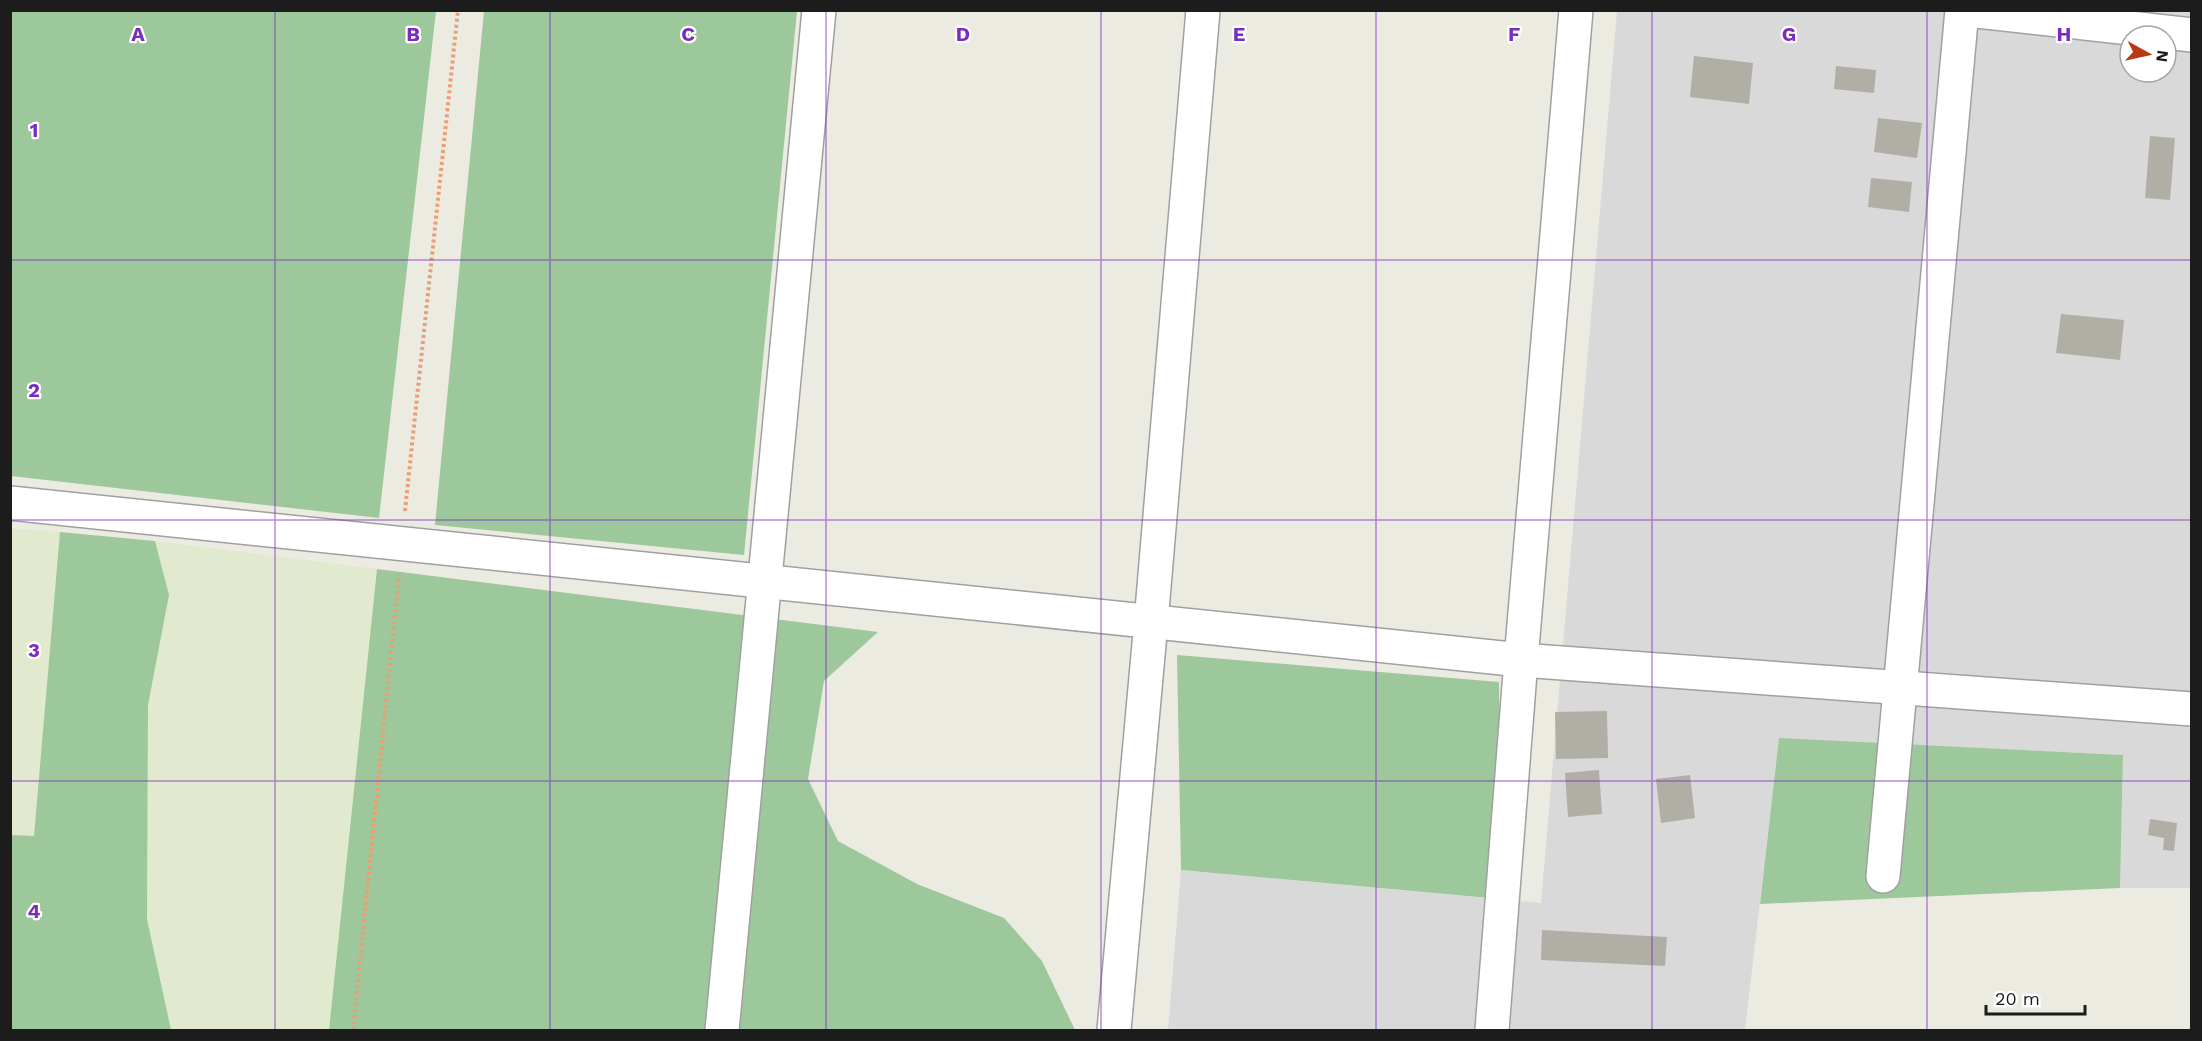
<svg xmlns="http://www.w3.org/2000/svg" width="2202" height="1041" font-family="'Work Sans',sans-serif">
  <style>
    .residential { fill: #dad9d9; fill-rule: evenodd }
    .farmland { fill: #e1eacf }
    .forest { fill: #9dc89b }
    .building { fill: #b1aea5 }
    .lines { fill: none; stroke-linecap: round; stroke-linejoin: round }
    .minor-casing { stroke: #a0a0a0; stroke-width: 36 }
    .path { stroke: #ec9e73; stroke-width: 4; stroke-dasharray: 3 3; stroke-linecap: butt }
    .minor { stroke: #fff; stroke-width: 33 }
    .grid { fill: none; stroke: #7b2cbf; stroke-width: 1.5; stroke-opacity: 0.55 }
    .grid-label { font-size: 20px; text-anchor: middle; font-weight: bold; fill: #7b2cbf; stroke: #fff; stroke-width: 4.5; stroke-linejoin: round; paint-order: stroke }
  </style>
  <rect width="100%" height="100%" fill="#ecebe2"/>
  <!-- residential -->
  <path class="residential" d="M 1617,11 L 2191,11 L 2191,888 L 2120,888 L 2123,755 L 1779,739 L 1745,1030 L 1168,1030 L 1181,870 L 1541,903 ZM 2130,36 L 2166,36 L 2166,72 L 2130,72 Z"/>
  <!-- farmland -->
  <g class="farmland">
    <polygon points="10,528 60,532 34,837 11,835"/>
    <polygon points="155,541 377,569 329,1030 171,1030 147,919 148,705 169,595"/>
  </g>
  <!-- forest -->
  <g class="forest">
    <polygon points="11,10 436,11 379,518 11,476"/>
    <polygon points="484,11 797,11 744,555 435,525"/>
    <polygon points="60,532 155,541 169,595 148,705 147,919 171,1030 11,1030 11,835 34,836"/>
    <polygon points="377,569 878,632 824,681 808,779 838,841 917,884 1004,918 1042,961 1075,1030 329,1030"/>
    <polygon points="1177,655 1499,682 1500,899 1181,870"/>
    <polygon points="1779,738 2123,755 2120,888 1760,904"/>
  </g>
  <!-- building -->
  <g class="building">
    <polygon points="1694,56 1753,63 1749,104 1690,97"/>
    <polygon points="1836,66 1876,70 1874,93 1834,89"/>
    <polygon points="1878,118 1922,123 1917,158 1874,152"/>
    <polygon points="2150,136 2175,138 2170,200 2145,198"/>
    <polygon points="1871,178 1912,182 1909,212 1868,207"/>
    <polygon points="2061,314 2124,320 2120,360 2056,353"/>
    <polygon points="1607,711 1608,758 1556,759 1555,712"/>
    <polygon points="1599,770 1602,814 1568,817 1565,773"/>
    <polygon points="1690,775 1695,818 1661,823 1656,779"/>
    <polygon points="2150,819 2177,823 2174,851 2163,850 2164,838 2148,835"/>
    <polygon points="1542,930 1667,937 1665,966 1541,960"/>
  </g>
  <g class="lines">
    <defs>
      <g id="minor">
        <polyline points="1968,10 2192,35"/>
        <polyline points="10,503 1521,660 2192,709"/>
        <polyline points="1883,876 1962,10"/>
        <polyline points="722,1030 819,10"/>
        <polyline points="1114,1030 1151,622 1203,10"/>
        <polyline points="1492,1030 1521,660 1576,10"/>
      </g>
    </defs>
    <!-- minor casing -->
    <use href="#minor" class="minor-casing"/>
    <!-- path -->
    <g class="path">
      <polyline points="405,511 458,10"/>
      <polyline points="353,1030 399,575"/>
    </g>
    <!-- minor -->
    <use href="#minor" class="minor"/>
  </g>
  <!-- grid -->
  <path class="grid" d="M 275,10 L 275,1030M 550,10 L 550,1030M 826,10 L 826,1030M 1101,10 L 1101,1030M 1376,10 L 1376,1030M 1652,10 L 1652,1030M 1927,10 L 1927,1030M 10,260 L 2192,260M 10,520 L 2192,520M 10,781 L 2192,781"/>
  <g class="grid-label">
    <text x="138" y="41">A</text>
    <text x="413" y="41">B</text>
    <text x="688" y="41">C</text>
    <text x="963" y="41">D</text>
    <text x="1239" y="41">E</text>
    <text x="1514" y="41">F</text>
    <text x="1789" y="41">G</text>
    <text x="2064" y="41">H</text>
    <text x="34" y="137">1</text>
    <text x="34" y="397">2</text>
    <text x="34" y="657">3</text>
    <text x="34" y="918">4</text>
  </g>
  <!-- border -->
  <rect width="2202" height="1041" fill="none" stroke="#1c1c1c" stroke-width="24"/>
  <!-- north arrow -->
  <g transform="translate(2148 54) rotate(98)"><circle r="28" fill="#ffffff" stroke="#a4a4a4" stroke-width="1.5"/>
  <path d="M0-4.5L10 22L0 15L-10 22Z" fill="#b63a12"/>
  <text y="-9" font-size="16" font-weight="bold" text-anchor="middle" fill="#1c1c1c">N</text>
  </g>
  <!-- scale -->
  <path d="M1986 1005v9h99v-9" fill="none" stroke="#1c1c1c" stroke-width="3"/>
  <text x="1995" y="1005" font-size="18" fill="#1c1c1c" stroke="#ffffff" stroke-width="4.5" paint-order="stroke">20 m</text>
</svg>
